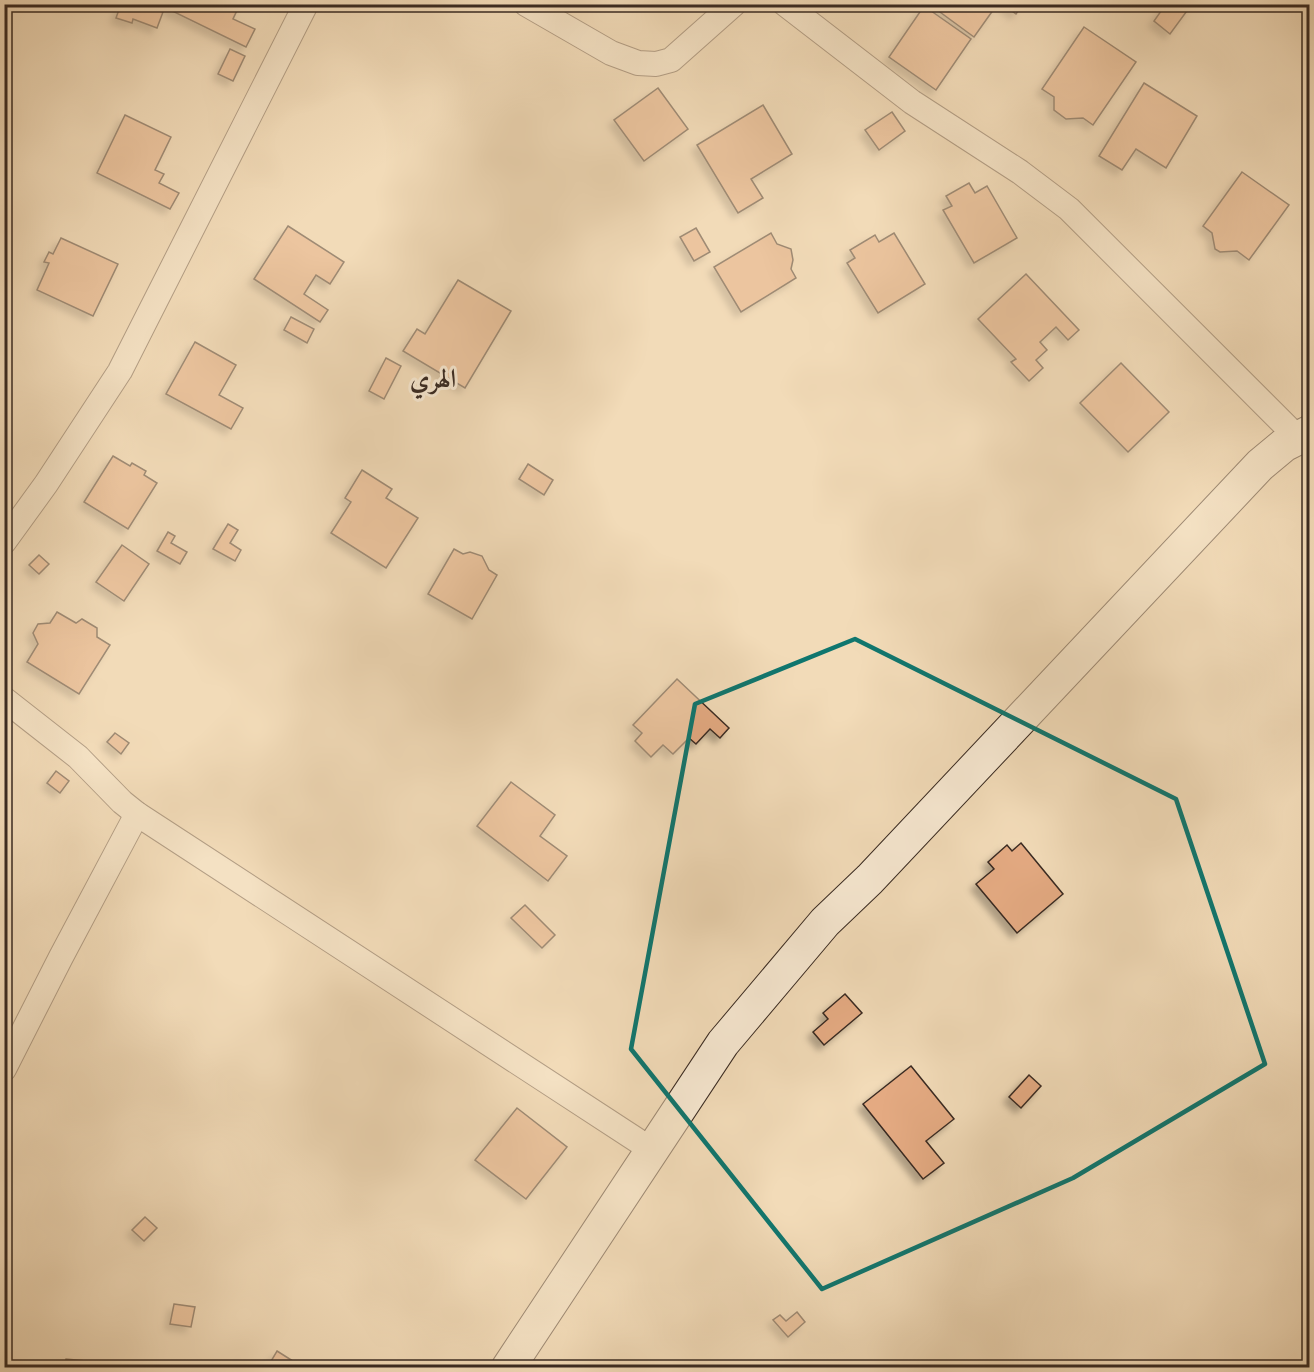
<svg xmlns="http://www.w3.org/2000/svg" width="1314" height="1372" font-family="'Libre Caslon Text',Amiri,serif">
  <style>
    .building { fill: #e4aa82; stroke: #3a2b22; stroke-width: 1.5; filter: url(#shadow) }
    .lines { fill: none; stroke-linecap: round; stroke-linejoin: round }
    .street-casing { stroke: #685748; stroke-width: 26 }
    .secondary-casing { stroke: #3a2b22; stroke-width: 35 }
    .street { stroke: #f7e8d1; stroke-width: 24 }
    .secondary { stroke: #f7e8d1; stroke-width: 33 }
    .marked { fill: none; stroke: #0f766e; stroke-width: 4.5; stroke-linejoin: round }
    .labels { text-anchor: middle; stroke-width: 6; stroke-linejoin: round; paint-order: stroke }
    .district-label { font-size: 26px; font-weight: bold; fill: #3a2b22; stroke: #f7e8d1 }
  </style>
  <defs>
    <filter id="shadow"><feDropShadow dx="-5.5" dy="5.5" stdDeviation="3" flood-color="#0004"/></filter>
  </defs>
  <rect width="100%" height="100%" fill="#f2dbb8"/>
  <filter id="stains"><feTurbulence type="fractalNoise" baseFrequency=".00333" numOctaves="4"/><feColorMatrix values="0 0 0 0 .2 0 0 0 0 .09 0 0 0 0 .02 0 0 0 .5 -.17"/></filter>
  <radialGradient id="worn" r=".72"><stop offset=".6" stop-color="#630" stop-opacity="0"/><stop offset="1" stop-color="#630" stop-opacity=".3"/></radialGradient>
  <!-- building -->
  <g class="building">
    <polygon points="121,4 141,4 163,12 157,28 133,19 132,23 116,18"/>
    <polygon points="170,4 240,4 233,19 255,29 246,47 168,9"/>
    <polygon points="929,4 994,4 996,6 974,37"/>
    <polygon points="1002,4 1023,4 1016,14"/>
    <polygon points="1166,4 1192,4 1170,34 1154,21"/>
    <polygon points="924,6 971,39 936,90 889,57"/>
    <polygon points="1084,27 1136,62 1093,125 1083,118 1066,119 1054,110 1054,97 1042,89"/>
    <polygon points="230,49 245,56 233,81 218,74"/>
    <polygon points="1144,83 1197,116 1166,168 1136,149 1122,170 1099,156"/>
    <polygon points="658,88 688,129 644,161 614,120"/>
    <polygon points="763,105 792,154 751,179 763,198 738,213 697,145"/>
    <polygon points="892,112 905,131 879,150 865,130"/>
    <polygon points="125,115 171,137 155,170 164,174 159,183 179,193 170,209 97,173"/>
    <polygon points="1242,172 1289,205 1249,260 1237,251 1220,252 1215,249 1212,233 1203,226"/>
    <polygon points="969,183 975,193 987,186 1017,238 974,263 943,210 952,206 946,196"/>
    <polygon points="288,226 344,262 330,284 316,275 304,294 328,310 320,322 254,279"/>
    <polygon points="696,228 710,252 694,261 680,237"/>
    <polygon points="771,233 777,244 791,249 793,260 791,269 796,278 741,312 714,267"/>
    <polygon points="894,233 925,284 878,313 847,263 855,258 850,250 875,235 879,242"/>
    <polygon points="61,238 118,264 93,316 37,290 49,263 44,262 49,252 53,254"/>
    <polygon points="1026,274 1079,330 1068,340 1056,327 1040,342 1047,350 1036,360 1043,368 1029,381 1011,362 1016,359 978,319"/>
    <polygon points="458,280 511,311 465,388 403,351 417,329 425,334"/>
    <polygon points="291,317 314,329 307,343 284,330"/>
    <polygon points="195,342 236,365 219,395 243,408 231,429 166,394"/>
    <polygon points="386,358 401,366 384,399 369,391"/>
    <polygon points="1121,363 1169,412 1128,452 1080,403"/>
    <polygon points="113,456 130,466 132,463 146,471 144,475 157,483 128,529 84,502"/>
    <polygon points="528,464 553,480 544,495 519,479"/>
    <polygon points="362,470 392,489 386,498 418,518 386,568 331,533 351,502 345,498"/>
    <polygon points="228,524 238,530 230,543 241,550 235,561 213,549"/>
    <polygon points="168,532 175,536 171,543 187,552 180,564 157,551"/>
    <polygon points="122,545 149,564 124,601 96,582"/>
    <polygon points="454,549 463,554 470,552 482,556 489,570 497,575 472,619 428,594"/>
    <polygon points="39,555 49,564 39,574 29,565"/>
    <polygon points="57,612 76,623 82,619 97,628 97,637 110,645 79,694 27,662 38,644 33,633 38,624 50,623"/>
    <polygon points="677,679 729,728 720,738 710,729 696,744 689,738 673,754 663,745 651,757 635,741 642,733 633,725"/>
    <polygon points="115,733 129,743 121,754 107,742"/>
    <polygon points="56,771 69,781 60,793 47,783"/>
    <polygon points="511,782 555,815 540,836 567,856 548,881 477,826"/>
    <polygon points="1021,843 1063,894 1017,933 976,884 994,869 988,862 1007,845 1012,851"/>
    <polygon points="525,905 555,935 542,948 511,918"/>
    <polygon points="845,994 862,1013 824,1045 813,1032 828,1019 823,1013"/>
    <polygon points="911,1066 954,1119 926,1141 944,1163 923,1179 863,1104"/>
    <polygon points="1029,1075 1041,1086 1021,1108 1009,1097"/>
    <polygon points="517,1108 567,1147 526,1199 475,1160"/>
    <polygon points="145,1217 157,1228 144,1241 132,1230"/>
    <polygon points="174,1304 195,1307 191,1327 170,1324"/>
    <polygon points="797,1312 805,1322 788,1337 773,1320 780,1315 786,1321"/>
    <polygon points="277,1351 304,1368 267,1368"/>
    <polygon points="66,1359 125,1365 125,1368 65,1368"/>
  </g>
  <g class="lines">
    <defs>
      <g id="street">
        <polyline points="526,4 611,53 638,63 656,64 671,60 734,4"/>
        <polyline points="785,4 912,102 1020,172 1069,209 1298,438"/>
        <polyline points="4,542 46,484 120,371 306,4"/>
        <polyline points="4,699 78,757 122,802 137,814 652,1150"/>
        <polyline points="4,1069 61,957 137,814"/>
      </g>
      <polyline id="secondary" points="508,1368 723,1043 825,922 870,879 1260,465 1284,445 1310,432"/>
    </defs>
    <!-- street casing -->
    <use href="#street" class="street-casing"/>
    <!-- secondary casing -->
    <use href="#secondary" class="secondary-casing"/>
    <!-- street -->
    <use href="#street" class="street"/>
    <!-- secondary -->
    <use href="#secondary" class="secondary"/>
  </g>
  <!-- marked area -->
  <path d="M0 0H1314V1372H0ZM 855,639 L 1176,799 L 1265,1064 L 1073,1178 L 822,1289 L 631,1049 L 695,704 Z" fill="#f2dbb8" fill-opacity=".55" fill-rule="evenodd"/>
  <path class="marked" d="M 855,639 L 1176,799 L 1265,1064 L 1073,1178 L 822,1289 L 631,1049 L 695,704 Z"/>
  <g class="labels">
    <!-- district labels -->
    <g class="district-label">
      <text x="433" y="387">الهري</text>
    </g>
  </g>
  <!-- margin -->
  <rect width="1314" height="1372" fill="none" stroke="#f2dbb8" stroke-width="24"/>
  <rect x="6" y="6" width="1302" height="1360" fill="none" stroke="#3a2b22" stroke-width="3"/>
  <rect x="12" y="12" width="1290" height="1348" fill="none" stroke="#3a2b22" stroke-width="1.5"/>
  <rect width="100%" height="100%" filter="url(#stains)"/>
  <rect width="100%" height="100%" fill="url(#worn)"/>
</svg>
